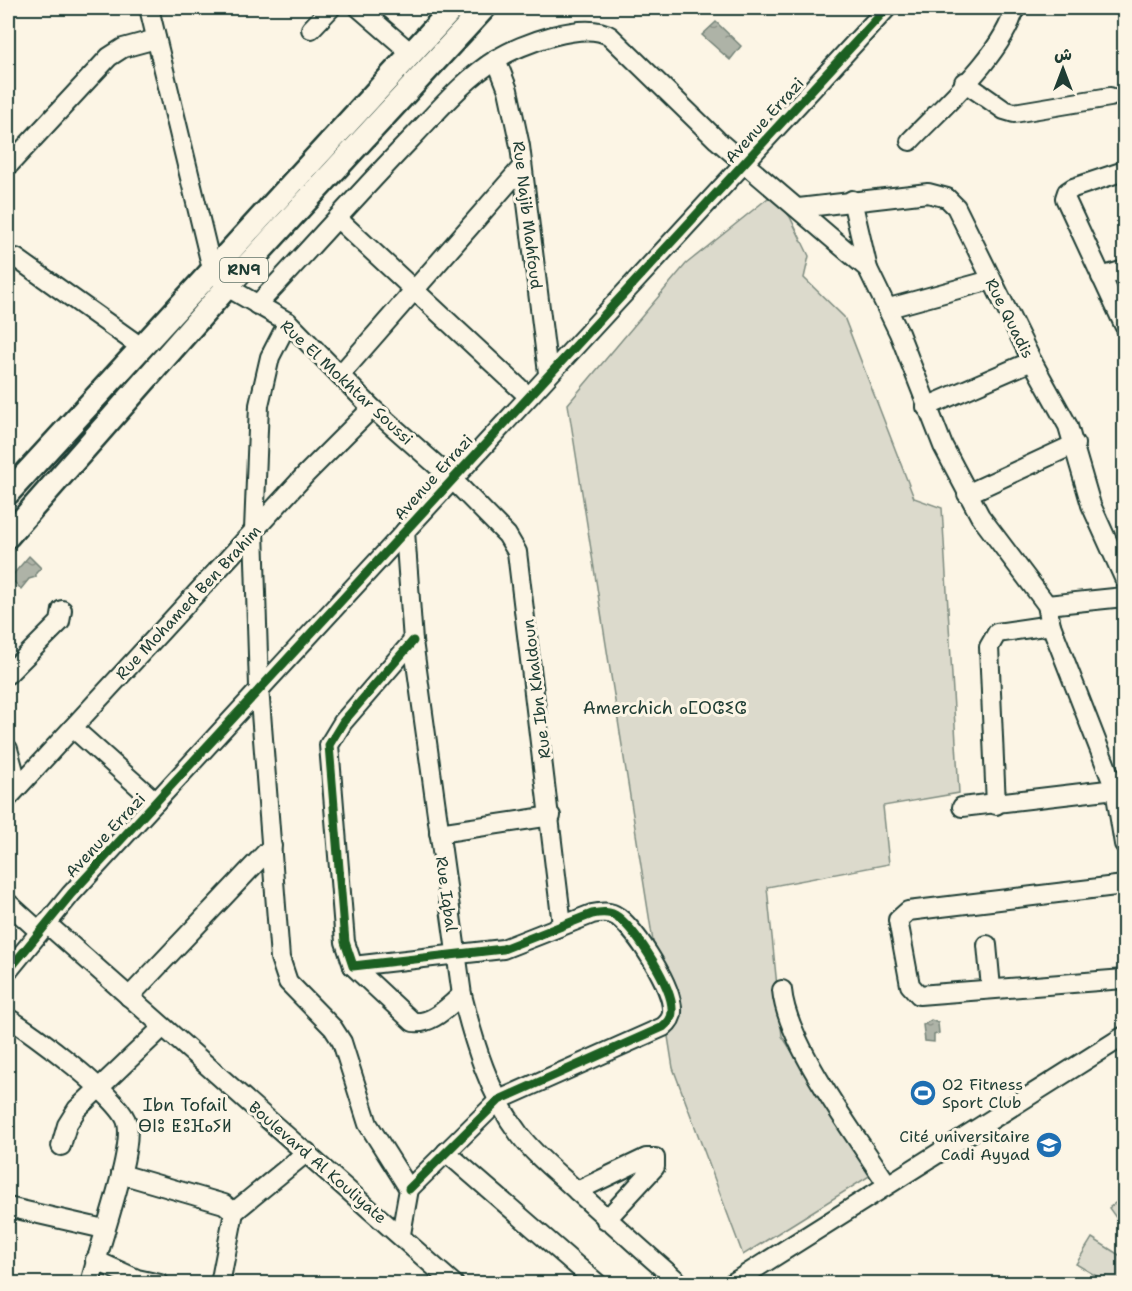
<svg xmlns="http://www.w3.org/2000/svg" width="1132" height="1291" font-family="'Shantell Sans','Playpen Sans Arabic','Noto Sans Tifinagh',sans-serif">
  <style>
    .grass { fill: #dcdacc; stroke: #7e8c80; stroke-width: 1.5 }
    .water { fill: url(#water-ripples); stroke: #758479; stroke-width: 1.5 }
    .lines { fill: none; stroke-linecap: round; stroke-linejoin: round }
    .minor-casing { stroke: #1f3d34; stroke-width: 22 }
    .major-casing { stroke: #1f3d34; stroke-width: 27 }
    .minor { stroke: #fcf5e5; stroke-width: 18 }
    .major { stroke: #fcf5e5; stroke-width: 22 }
    .cycleway-casing { stroke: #fcf5e5; stroke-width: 13 }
    .cycleway { stroke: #1b5e20; stroke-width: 9 }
    .labels { text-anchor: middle; stroke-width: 6; stroke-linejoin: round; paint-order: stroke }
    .shield { fill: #fcf5e5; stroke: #617469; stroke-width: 1.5 }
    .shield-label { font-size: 15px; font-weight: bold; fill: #1f3d34 }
    .street-label { font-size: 16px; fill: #1f3d34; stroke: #fcf5e5 }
    .poi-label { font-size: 16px; fill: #1f3d34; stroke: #fcf5e5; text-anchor: start }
    .neighbourhood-label { font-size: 18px; fill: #1f3d34; stroke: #fcf5e5 }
  </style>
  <defs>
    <pattern id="water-ripples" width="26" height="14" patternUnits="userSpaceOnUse" patternTransform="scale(1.5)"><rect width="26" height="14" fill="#aeb3a7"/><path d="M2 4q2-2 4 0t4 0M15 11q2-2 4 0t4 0" fill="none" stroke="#8d9389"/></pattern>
  </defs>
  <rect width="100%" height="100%" fill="#fcf5e5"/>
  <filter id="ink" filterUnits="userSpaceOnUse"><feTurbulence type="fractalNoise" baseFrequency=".0167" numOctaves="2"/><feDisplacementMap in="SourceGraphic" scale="12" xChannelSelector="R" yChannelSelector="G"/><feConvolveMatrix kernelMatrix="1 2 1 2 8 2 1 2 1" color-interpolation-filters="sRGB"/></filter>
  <g filter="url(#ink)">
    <!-- grass -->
    <g class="grass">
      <polygon points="773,194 790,217 809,256 804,278 844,317 914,498 942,508 959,793 883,806 889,864 767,887 782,1036 871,1175 743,1255 673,1068 568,404 686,264"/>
      <polygon points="1124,1196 1124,1229 1109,1208"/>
      <polygon points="1092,1238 1124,1258 1124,1283 1108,1283 1076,1264"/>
    </g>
    <!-- water -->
    <g class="water">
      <polygon points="716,22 741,46 730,60 702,35"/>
      <polygon points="29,556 41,568 36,573 36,577 29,579 21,589 10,578"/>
      <polygon points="931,1020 938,1023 939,1033 934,1035 934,1042 925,1041 923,1025"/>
    </g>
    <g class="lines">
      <defs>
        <g id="minor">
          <polyline points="149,8 212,269 227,287 288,322 372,408 451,478 507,535 517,552 562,925"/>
          <polyline points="359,8 411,53"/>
          <polyline points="311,29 331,8"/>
          <polyline points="496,59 508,90 520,146 548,373"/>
          <polyline points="964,82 1004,110 1014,113 1110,97"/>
          <path d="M 910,141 C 944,105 1002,56 1015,8"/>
          <polyline points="8,166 109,57 123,48 156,39"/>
          <polyline points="1124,171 1073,188 1067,192 1065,198 1124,325"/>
          <polyline points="852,200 868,269 899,333 943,446 980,516 1047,605 1051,625 1115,789 1124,844"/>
          <polyline points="799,208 928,193 947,198 956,207 1032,361 1068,426 1091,505 1124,578"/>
          <polyline points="338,219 527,395"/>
          <polyline points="16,258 141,347"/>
          <polyline points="1101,277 1124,270"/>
          <path d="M 257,305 C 309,250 358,194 410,140 C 437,112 464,79 497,59 C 520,44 585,20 610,36 L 717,140 L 868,269"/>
          <polyline points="889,308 991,280"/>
          <polyline points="288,322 270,357 259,405 254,530 259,687 280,958 288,982 333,1028 342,1042 368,1124 409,1189 401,1234"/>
          <polyline points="340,375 522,167"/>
          <polyline points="926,407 1032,361"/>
          <polyline points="967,494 1075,444"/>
          <path d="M 405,531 L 413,641 L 462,995 C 474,1043 489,1094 519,1134 C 536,1157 558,1173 578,1192 C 612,1223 646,1254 681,1284"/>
          <polyline points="1047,605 1124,597"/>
          <polyline points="8,674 60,622 62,610"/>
          <polyline points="73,728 156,802"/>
          <polyline points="8,749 18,786"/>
          <polyline points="8,798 306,474 372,408"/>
          <polyline points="996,805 989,647 997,633 1051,625"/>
          <polyline points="962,807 1124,788"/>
          <polyline points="439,833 551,816"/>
          <polyline points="1124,885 908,911 898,920 910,985 919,995 1124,979"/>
          <polyline points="8,903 39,931"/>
          <polyline points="46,923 454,1284"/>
          <polyline points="987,945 991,988"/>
          <path d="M 353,966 L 413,1022 C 432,1025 448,1006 462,995"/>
          <polyline points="8,971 71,894 887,8"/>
          <path d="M 782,990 C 787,1045 856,1135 887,1184"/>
          <polyline points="129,997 272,846"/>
          <path d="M 8,1018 C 31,1031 122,1099 127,1123 C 134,1152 98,1248 90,1284"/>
          <polyline points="61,1146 67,1125 77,1109 163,1027"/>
          <polyline points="446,1152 598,1284"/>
          <polyline points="121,1174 224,1204 234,1212 220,1284"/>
          <path d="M 409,1189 L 499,1100 L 663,1027 C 668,1023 672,1019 672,1012 C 674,988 637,932 618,917 C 610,911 601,912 592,914 L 503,949 L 353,966 L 345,942 L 329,745 L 343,722 L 413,641"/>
          <polyline points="577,1191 646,1158 655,1158 655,1167 606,1220"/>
          <polyline points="8,1207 104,1229"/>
          <polyline points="234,1212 307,1152"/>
          <polyline points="95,1260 137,1279 160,1284"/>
          <polyline points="731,1284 1124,1036"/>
        </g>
        <g id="major">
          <polyline points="8,493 453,8"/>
          <polyline points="8,536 227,287 484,8"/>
        </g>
      </defs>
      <!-- minor casing -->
      <use href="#minor" class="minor-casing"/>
      <!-- major casing -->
      <use href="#major" class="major-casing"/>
      <!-- minor -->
      <use href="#minor" class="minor"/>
      <!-- major -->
      <use href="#major" class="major"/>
      <defs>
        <g id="cycleway">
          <polyline points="8,971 71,894 887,8"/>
          <path d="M 409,1189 L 499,1100 L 663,1027 C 668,1023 672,1019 672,1012 C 674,988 637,932 618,917 C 610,911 601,912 592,914 L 503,949 L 353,966 L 345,942 L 329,745 L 343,722 L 413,641"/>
        </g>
      </defs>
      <!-- cycleway casing -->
      <use href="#cycleway" class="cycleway-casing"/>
      <!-- cycleway -->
      <use href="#cycleway" class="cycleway"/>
    </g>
  </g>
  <!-- icons -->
  <defs>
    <symbol id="stadium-disc" viewBox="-11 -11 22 22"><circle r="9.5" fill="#1f6fb2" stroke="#fcf5e5"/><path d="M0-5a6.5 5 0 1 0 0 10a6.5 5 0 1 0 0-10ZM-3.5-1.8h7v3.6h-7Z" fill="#fff"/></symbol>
    <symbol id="university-disc" viewBox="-11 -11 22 22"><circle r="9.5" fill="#1f6fb2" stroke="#fcf5e5"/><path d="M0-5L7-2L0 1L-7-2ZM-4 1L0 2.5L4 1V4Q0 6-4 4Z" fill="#fff"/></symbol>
  </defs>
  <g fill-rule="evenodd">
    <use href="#stadium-disc" x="908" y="1078" width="30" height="30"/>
    <use href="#university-disc" x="1034" y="1130" width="30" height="30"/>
  </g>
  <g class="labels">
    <!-- shield labels -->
    <rect class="shield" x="220" y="258" width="48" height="24" rx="4.5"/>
    <g class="shield-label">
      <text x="244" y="275">RN9</text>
    </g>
    <!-- street labels -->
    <g class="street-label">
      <text transform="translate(764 120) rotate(-48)" y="6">Avenue Errazi</text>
      <text transform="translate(528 215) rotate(83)" y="6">Rue Najib Mahfoud</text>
      <text transform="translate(1010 318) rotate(63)" y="6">Rue Quadis</text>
      <text transform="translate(347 382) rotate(43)" y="6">Rue El Mokhtar Soussi</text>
      <text transform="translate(433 477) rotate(-48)" y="6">Avenue Errazi</text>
      <text transform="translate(188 602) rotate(-47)" y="6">Rue Mohamed Ben Brahim</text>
      <text transform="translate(536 689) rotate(-97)" y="6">Rue Ibn Khaldoun</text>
      <text transform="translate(105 835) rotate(-47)" y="6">Avenue Errazi</text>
      <text transform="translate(447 894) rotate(82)" y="6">Rue Iqbal</text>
      <text transform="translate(318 1162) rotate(41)" y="6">Boulevard Al Kouliyate</text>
    </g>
    <!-- poi labels -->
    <g class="poi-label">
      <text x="942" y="1090">O2 Fitness<tspan x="942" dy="18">Sport Club</tspan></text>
      <text x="1030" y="1142" text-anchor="end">Cité universitaire<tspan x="1030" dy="18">Cadi Ayyad</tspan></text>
    </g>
    <!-- neighbourhood labels -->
    <g class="neighbourhood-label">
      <text x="665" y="714">Amerchich ⴰⵎⵔⵛⵉⵛ</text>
      <text x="185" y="1111">Ibn Tofail<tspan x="185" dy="21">ⴱⵏⵓ ⵟⵓⴼⴰⵢⵍ</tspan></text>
    </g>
  </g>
  <!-- margin -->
  <rect width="1132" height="1291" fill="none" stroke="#fcf5e5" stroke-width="30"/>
  <rect x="15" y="15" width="1102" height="1261" fill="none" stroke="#1f3d34" stroke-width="2" filter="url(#ink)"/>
  <!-- north arrow -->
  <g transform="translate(1063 69)" stroke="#fcf5e5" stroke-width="4.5" paint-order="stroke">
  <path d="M0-4.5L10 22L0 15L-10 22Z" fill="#1f3d34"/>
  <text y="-9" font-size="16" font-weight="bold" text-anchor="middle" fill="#1f3d34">ش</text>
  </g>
</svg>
